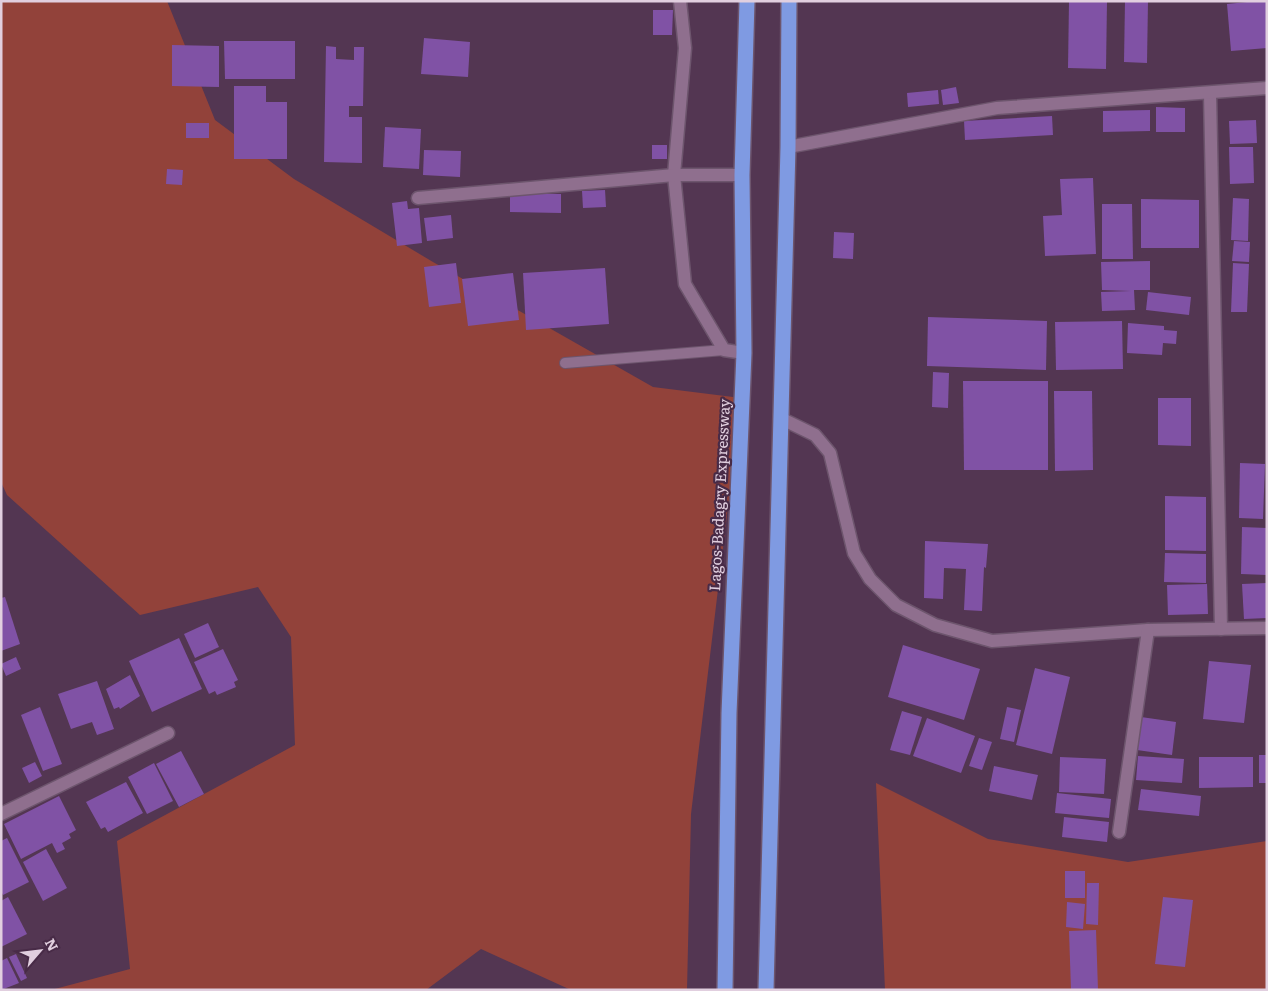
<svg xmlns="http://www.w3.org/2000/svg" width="1268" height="991" font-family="Literata,serif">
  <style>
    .green { fill: #92423a }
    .building { fill: #8052a5 }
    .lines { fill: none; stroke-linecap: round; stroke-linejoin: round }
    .lane-casing { stroke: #6d556d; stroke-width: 12 }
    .street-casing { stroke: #6d556d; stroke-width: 15 }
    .highway-casing { stroke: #6d556d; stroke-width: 18 }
    .lane { stroke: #8f6f8e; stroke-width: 10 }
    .street { stroke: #8f6f8e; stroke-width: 12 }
    .highway { stroke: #7f9ae2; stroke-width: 15 }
    .labels { text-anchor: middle; stroke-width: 4.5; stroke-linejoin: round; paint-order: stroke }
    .street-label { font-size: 15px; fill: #e1cfdf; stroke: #482b47 }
  </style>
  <rect width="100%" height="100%" fill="#533652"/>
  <!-- green -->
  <g class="green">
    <polygon points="1,1 167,1 215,120 294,179 433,262 653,387 741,398 691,814 687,990 571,990 481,949 426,990 51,990 130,969 117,841 295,745 291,637 258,587 140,615 7,495 1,482"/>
    <polygon points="876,783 988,839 1128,862 1267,841 1267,990 885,990"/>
  </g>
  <!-- building -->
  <g class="building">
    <polygon points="1069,1 1107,1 1106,69 1068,68"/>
    <polygon points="1125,1 1148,1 1147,63 1124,62"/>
    <polygon points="1257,1 1267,1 1267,48 1231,51 1227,4"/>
    <polygon points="653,10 673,10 672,35 653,35"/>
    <polygon points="424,38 470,42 468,77 421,74"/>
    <polygon points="224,41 295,41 295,79 225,79"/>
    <polygon points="172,45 219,46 219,87 172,86"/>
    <polygon points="326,46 336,47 336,59 354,60 354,47 364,47 363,106 349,106 349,117 362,117 362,163 324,162"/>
    <polygon points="234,86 266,86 266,102 287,102 287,159 234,159"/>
    <polygon points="956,87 959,103 943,105 941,90"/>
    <polygon points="938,90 939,104 908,107 907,93"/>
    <polygon points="1156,107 1185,108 1185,132 1156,132"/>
    <polygon points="1150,110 1150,131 1103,132 1103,111"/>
    <polygon points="1052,116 1053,135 965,140 964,121"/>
    <polygon points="1256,120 1257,143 1230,144 1229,121"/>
    <rect x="186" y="123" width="23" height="15"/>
    <polygon points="385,127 421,129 419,169 383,167"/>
    <rect x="652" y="145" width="15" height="14"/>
    <polygon points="1229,147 1253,147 1254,183 1230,184"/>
    <polygon points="424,150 461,151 460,177 423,175"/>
    <polygon points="167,169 183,170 182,185 166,184"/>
    <polygon points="1093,178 1096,254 1045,256 1043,216 1062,215 1060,179"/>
    <polygon points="605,190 606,207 583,208 582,191"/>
    <polygon points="510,193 561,194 561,213 510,212"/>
    <polygon points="1233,198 1249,199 1248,241 1231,240"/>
    <polygon points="1141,199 1199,200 1199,248 1141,248"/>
    <polygon points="407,201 408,209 419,208 422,243 397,246 392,203"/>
    <polygon points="1102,204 1132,204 1133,259 1102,259"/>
    <polygon points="451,215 453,238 427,241 424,218"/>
    <polygon points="834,232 854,233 853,259 833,258"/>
    <polygon points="1234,241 1250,242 1249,262 1232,261"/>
    <polygon points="1150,261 1150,290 1134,290 1135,310 1102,311 1101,292 1131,291 1102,290 1101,262"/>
    <polygon points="456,263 461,303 429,307 424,267"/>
    <polygon points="1233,263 1249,264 1247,312 1231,312"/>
    <polygon points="605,268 609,324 526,330 523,273"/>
    <polygon points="513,273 519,320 468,326 462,279"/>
    <polygon points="1148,292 1191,297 1189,315 1146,310"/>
    <polygon points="928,317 1047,321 1046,370 927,366"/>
    <polygon points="1122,321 1123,369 1056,370 1055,322"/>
    <polygon points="1128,323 1164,326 1164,330 1177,331 1176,344 1163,343 1162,355 1127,353"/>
    <polygon points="933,372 949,373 948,408 932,407"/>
    <polygon points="963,381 1048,381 1048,470 964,470"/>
    <polygon points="1054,391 1092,391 1093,470 1055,471"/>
    <polygon points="1158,398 1191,398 1191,446 1158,445"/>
    <polygon points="1240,463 1265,464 1263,519 1239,518"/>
    <polygon points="1165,496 1206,497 1206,551 1165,550"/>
    <polygon points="1242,527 1267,528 1267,575 1241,574"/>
    <polygon points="925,541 988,544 986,568 984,567 982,611 964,610 966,569 944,568 943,599 924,598"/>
    <polygon points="1165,553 1206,554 1206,583 1164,582"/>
    <polygon points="1267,583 1267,618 1244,619 1242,584"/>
    <polygon points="1207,584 1208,614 1168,615 1167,585"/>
    <polygon points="5,597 20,644 1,651 1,598"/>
    <polygon points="208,623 219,647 195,658 184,634"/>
    <polygon points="179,638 202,689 152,712 129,661"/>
    <polygon points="903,645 980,669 964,720 888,697"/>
    <polygon points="223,649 238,680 234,682 236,687 217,695 215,691 209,694 194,662"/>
    <polygon points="16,657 21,669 6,676 1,664"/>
    <polygon points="1209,661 1251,665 1244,723 1203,719"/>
    <polygon points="1035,668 1070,677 1052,754 1016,745"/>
    <polygon points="130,675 140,696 120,709 119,707 114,709 106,689"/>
    <polygon points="97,681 114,729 97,735 92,722 71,729 58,694"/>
    <polygon points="40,707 62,764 43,771 21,715"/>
    <polygon points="1007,707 1021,710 1014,742 1000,739"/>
    <polygon points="902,711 922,717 910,755 890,750"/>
    <polygon points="1141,717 1176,722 1172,755 1137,750"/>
    <polygon points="927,718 975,736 961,773 913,756"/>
    <polygon points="979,738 992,742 982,770 969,766"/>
    <polygon points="181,751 204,794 179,807 156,764"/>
    <rect x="1259" y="755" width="8" height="28"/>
    <polygon points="1138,756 1184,759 1182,783 1136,780"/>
    <polygon points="1060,757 1106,759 1104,794 1059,792"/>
    <polygon points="1199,757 1253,757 1253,787 1199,788"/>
    <polygon points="35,762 42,776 29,783 22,768"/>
    <polygon points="154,763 173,801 147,814 128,777"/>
    <polygon points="994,766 1038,775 1032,800 989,791"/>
    <polygon points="126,782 143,813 108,832 105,827 101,829 86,802"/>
    <polygon points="1141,789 1201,796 1199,816 1138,810"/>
    <polygon points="1057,793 1111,799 1109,818 1055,813"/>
    <polygon points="59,796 76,830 69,834 71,838 62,843 65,849 57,853 52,843 21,859 4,824"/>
    <polygon points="1064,817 1109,822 1107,842 1062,837"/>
    <polygon points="7,838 29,882 3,895 1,891 1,841"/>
    <polygon points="46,849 67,888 43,901 23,862"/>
    <rect x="1065" y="871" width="20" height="27"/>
    <polygon points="1087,883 1099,883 1098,925 1086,924"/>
    <polygon points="8,897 27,934 1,947 1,901"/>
    <polygon points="1163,897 1193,900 1185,967 1155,964"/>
    <polygon points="1067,902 1085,904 1083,929 1066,927"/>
    <polygon points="1096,930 1098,990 1071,990 1069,931"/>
    <polygon points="16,954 27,978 21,981 9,957"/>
    <polygon points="7,958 19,983 1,990 1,961"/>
  </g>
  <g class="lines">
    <defs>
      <polyline id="lane" points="565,363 724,350"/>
      <g id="street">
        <polyline points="680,1 685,48 674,175 685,284 724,350 744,353"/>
        <polyline points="1210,94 1221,629"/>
        <polyline points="788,147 997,108 1267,88"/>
        <polyline points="418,198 674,175 742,175"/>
        <polyline points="780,418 815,435 830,453 854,553 870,579 896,605 935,625 992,641 1148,630 1267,628"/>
        <polyline points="1,814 168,733"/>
        <polyline points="1119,832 1148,630"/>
      </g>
      <g id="highway">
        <polyline points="725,990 729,713 744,353 742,175 747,1"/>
        <polyline points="766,990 788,147 789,1"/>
      </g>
    </defs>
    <!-- lane casing -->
    <use href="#lane" class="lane-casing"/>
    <!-- street casing -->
    <use href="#street" class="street-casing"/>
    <!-- highway casing -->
    <use href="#highway" class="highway-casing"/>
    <!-- lane -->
    <use href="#lane" class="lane"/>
    <!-- street -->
    <use href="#street" class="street"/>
    <!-- highway -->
    <use href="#highway" class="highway"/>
  </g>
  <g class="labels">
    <!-- street labels -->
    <g class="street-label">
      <text transform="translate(720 495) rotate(-87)" y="5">Lagos-Badagry Expressway</text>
    </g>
  </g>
  <!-- border -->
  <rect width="1268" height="991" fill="none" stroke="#e1cfdf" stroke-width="5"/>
  <!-- north arrow -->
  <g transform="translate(40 951) rotate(62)" stroke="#482b47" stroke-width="4" paint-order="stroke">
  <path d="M0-4L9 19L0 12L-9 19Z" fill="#e1cfdf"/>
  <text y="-8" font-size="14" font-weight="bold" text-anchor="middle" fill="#e1cfdf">N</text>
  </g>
</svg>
